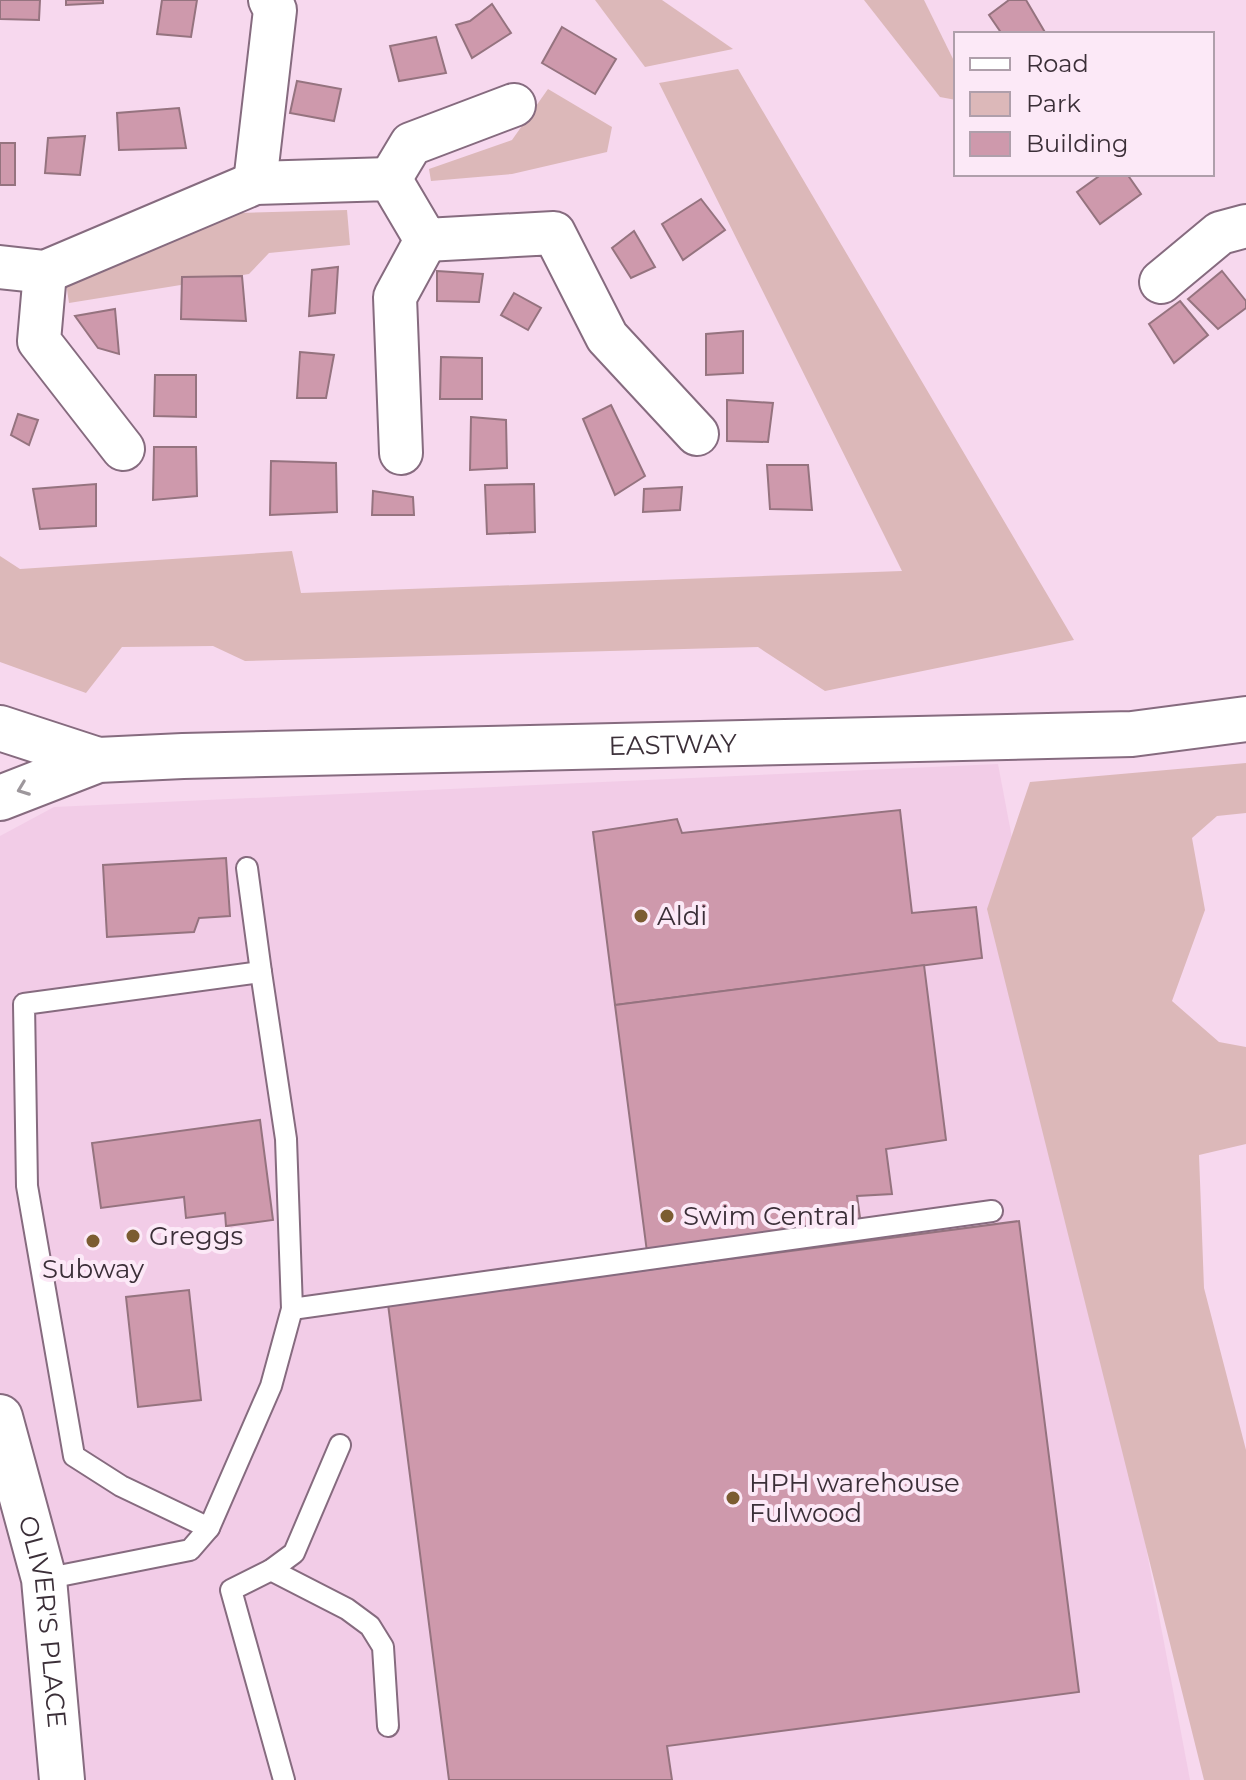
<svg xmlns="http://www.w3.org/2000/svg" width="1246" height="1780" font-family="Montserrat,sans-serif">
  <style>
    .built { fill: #f2cce7 }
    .green { fill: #dcb8b9 }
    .building { fill: #ce99ac; stroke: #95737f; stroke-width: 2 }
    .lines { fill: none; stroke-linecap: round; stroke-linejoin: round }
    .service-casing { stroke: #866b7f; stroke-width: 24 }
    .minor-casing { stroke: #866b7f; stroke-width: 46 }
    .tertiary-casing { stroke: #866b7f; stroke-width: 48 }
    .secondary-casing { stroke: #866b7f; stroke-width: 48 }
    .service { stroke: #fff; stroke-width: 20 }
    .minor { stroke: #fff; stroke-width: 42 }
    .tertiary { stroke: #fff; stroke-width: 44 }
    .secondary { stroke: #fff; stroke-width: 44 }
    .oneway { stroke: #9d979c }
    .poi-dot { fill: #7b5c31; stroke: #fce9f7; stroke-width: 3 }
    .labels { text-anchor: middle; stroke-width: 8; stroke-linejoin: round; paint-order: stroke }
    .street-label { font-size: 26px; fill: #3b2f38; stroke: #fce9f7 }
    .poi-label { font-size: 26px; fill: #3b2f38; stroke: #fce9f7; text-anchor: start }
  </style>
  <rect width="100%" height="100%" fill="#f7d8ee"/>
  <!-- built -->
  <polygon class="built" points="998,764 1190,1780 0,1780 0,836 54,807"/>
  <!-- green -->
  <g class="green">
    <polygon points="595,0 662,0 733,49 645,67"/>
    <polygon points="864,0 924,0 956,65 956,100 940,97"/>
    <polygon points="738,69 1074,640 825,691 758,647 245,661 213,646 122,647 86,693 0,662 0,556 20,569 292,551 301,593 902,571 659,83"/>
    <polygon points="548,89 612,127 607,152 512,174 431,181 429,169 512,140"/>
    <polygon points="347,210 350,245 269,253 249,274 69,303 66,283 239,213"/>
    <polygon points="1246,763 1246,813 1217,816 1192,838 1205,910 1172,1001 1219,1042 1246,1047 1246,1144 1199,1155 1204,1288 1246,1450 1246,1780 1204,1780 987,909 1030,782"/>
  </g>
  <!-- building -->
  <g class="building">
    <polygon points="0,0 40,0 39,20 0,19"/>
    <polygon points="66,0 103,0 103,3 66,5"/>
    <polygon points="162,0 197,0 191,37 157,34"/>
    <polygon points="1009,0 1026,0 1046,34 1002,34 989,15"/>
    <polygon points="492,4 511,33 472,58 456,25 470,21"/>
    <polygon points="562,27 616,59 595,94 542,63"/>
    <polygon points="436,37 446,73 399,81 390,46"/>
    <polygon points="297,81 341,89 334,121 290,113"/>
    <polygon points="179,108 186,148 119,150 117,113"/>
    <polygon points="85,136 80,175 45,173 48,138"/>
    <rect x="0" y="143" width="15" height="42"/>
    <polygon points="1102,174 1127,174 1141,194 1100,224 1077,192"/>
    <polygon points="701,199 725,230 683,260 662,224"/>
    <polygon points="634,231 655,267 631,278 612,248"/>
    <polygon points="338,267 335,313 309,316 312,270"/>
    <polygon points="437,271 483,274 479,302 437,301"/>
    <polygon points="1222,271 1246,301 1246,308 1218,329 1188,299"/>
    <polygon points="242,276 246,321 181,319 182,277"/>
    <polygon points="514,293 541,308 528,330 501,315"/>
    <polygon points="1180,301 1208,335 1174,363 1149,324"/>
    <polygon points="115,309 119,354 98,348 75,316"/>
    <polygon points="743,331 743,373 706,375 706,334"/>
    <polygon points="300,352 334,355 326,398 297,398"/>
    <polygon points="441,357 482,358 482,399 440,399"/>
    <polygon points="155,375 196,375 196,417 154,416"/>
    <polygon points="727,400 773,403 768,442 727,441"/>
    <polygon points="611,405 645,476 615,495 583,419"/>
    <polygon points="18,414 38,420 29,445 11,435"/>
    <polygon points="471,417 506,420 507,468 470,470"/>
    <polygon points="154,447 196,447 197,496 153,500"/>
    <polygon points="271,461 336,463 337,512 270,515"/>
    <polygon points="767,465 808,465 812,510 770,509"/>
    <polygon points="96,484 96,526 40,529 33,489"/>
    <polygon points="534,484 535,532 487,534 485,485"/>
    <polygon points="682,487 680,510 643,512 644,489"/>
    <polygon points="373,491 413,497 414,515 372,515"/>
    <polygon points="900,810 912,913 976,907 982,958 615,1005 593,832 677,819 682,833"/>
    <polygon points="226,858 230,916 199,918 194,932 107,937 103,865"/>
    <polygon points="924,965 946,1140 886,1149 892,1194 857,1196 861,1225 647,1252 615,1005"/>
    <polygon points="260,1120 273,1220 226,1226 225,1213 186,1218 184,1197 101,1208 92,1143"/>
    <polygon points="1019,1221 1079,1692 667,1746 672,1780 449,1780 388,1304"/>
    <polygon points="189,1290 201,1400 138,1407 126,1297"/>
  </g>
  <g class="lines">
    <defs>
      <g id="service">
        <polyline points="292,1309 992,1211"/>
        <polyline points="209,1528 121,1486 74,1456 27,1186 24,1004 261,972"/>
        <polyline points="271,1570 347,1609 370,1626 383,1647 388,1726"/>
        <polyline points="44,1579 190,1550 209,1528 271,1386 292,1309 286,1139 261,972 247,868"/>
        <polyline points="284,1780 231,1590 271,1570 294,1553 340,1445"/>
      </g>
      <g id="minor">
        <polyline points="390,179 411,144 514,105"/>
        <polyline points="255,183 275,10 270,0"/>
        <polyline points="0,267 45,272 255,183 390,179 426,240 554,233 607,337 697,434"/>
        <polyline points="45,272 39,341 123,449"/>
        <polyline points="1161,282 1220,233 1246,226"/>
        <polyline points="401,453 395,297 426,240"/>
      </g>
      <g id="tertiary">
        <path id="s1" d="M 0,1417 L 44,1579 L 62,1780"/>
      </g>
      <g id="secondary">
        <polyline points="0,728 98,760"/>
        <path id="s2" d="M 0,798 L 98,760 L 183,756 L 1132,734 L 1246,719"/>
      </g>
    </defs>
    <!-- service casing -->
    <use href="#service" class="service-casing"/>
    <!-- minor casing -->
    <use href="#minor" class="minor-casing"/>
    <!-- tertiary casing -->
    <use href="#tertiary" class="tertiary-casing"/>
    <!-- secondary casing -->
    <use href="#secondary" class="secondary-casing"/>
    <!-- service -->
    <use href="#service" class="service"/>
    <!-- minor -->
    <use href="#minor" class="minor"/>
    <!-- tertiary -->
    <use href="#tertiary" class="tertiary"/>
    <!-- secondary -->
    <use href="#secondary" class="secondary"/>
  </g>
  <!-- one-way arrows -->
  <defs><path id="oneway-chevron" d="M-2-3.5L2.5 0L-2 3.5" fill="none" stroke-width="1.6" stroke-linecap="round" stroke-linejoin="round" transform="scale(2)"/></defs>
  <use class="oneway" href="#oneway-chevron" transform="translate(23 789) rotate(159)"/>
  <!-- markers -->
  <g class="poi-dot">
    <circle cx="641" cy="916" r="8"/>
    <circle cx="667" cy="1216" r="8"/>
    <circle cx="133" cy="1236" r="8"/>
    <circle cx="93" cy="1241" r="8"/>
    <circle cx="733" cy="1498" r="8"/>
  </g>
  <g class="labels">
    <!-- street labels -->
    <g class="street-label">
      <text dy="9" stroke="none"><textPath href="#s2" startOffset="680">EASTWAY</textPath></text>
      <text dy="9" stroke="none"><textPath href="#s1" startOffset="210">OLIVER'S PLACE</textPath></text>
    </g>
    <!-- poi labels -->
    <g class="poi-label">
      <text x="657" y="925">Aldi</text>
      <text x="683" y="1225">Swim Central</text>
      <text x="149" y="1245">Greggs</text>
      <text x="93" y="1278" text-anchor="middle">Subway</text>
      <text x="749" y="1492">HPH warehouse<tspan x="749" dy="30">Fulwood</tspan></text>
    </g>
  </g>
  <!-- legend -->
  <rect x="954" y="32" width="260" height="144" fill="#fce9f7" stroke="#af9fab" stroke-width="2"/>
  <rect x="970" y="58" width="40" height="12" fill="#ffffff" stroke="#af9fab" stroke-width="2"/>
  <text x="1026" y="72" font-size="24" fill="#3b2f38">Road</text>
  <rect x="970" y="92" width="40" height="24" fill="#dcb8b9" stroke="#af9fab" stroke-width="2"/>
  <text x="1026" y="112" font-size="24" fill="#3b2f38">Park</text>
  <rect x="970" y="132" width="40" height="24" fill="#ce99ac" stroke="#af9fab" stroke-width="2"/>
  <text x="1026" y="152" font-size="24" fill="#3b2f38">Building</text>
</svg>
